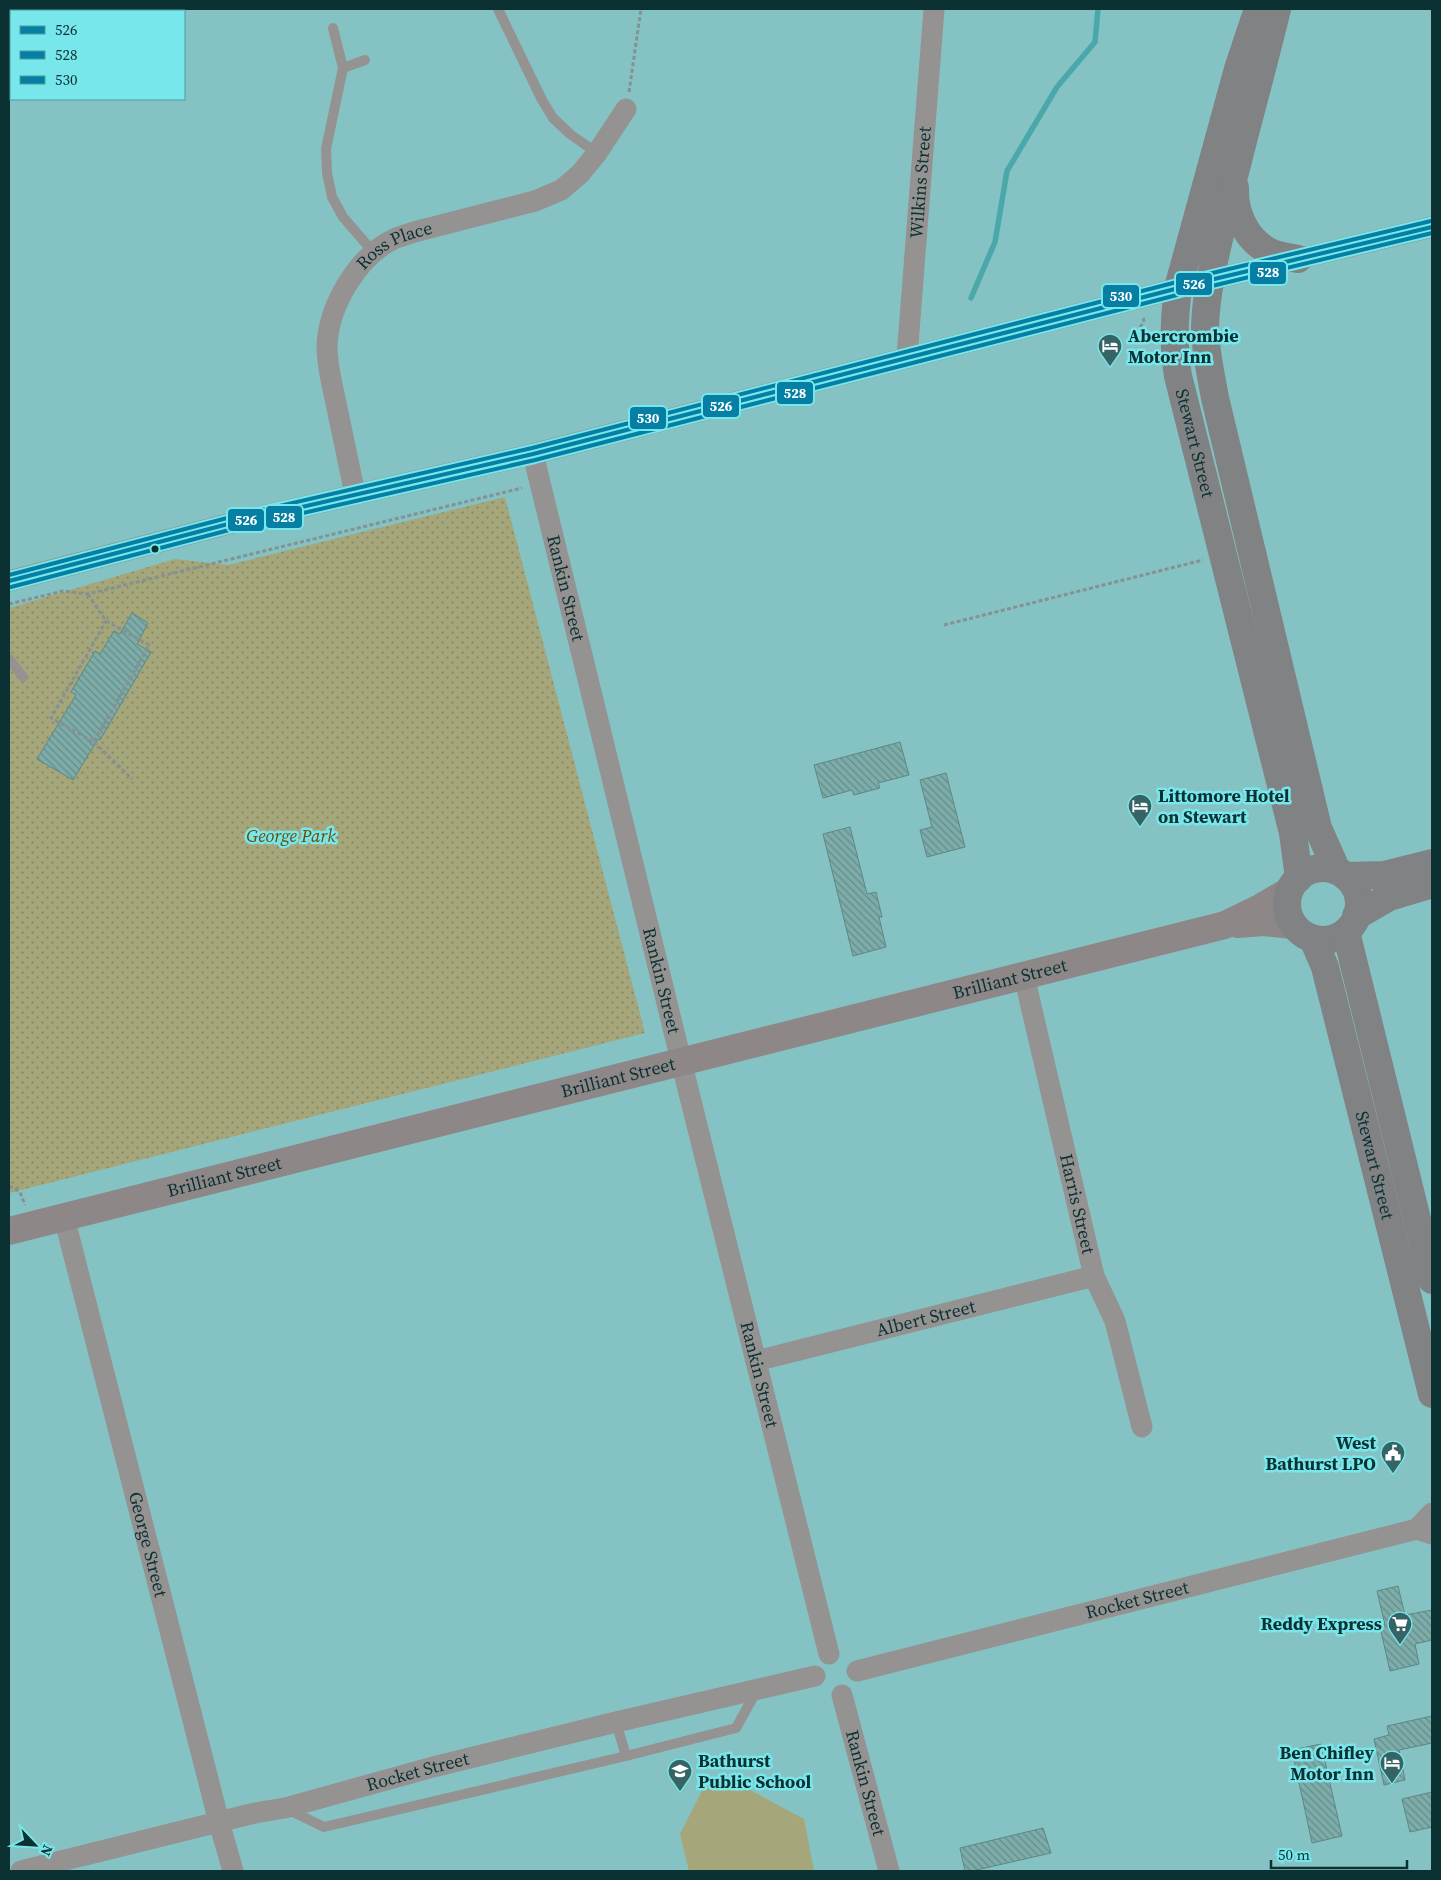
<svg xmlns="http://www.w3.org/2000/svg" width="1441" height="1880" font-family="'Source Serif 4',serif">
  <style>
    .grass { fill: #a5a679 }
    .park { fill: url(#park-dots) }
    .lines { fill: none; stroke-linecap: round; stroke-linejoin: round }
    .stream { stroke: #4aa8ab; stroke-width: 5.5 }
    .building { fill: url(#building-back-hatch); stroke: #5c8886 }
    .path { stroke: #859192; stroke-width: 3; stroke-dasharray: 4 2.5; stroke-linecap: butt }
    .lane { stroke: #959292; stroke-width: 10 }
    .street { stroke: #959292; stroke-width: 21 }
    .secondary { stroke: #8d8788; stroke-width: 28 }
    .highway { stroke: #818283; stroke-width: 28 }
    .bus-1-casing { stroke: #77e7eb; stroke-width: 8 }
    .bus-2-casing { stroke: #77e7eb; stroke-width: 8 }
    .bus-3-casing { stroke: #77e7eb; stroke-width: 8 }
    .bus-1 { stroke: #0580a4; stroke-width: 4 }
    .bus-2 { stroke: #0580a4; stroke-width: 4 }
    .bus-3 { stroke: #0580a4; stroke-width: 4 }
    .bus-dot { fill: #0c3133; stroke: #77e7eb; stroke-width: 2 }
    .labels { text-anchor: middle; stroke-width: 5; stroke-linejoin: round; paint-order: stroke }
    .street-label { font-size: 18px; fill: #0c3133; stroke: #77e7eb }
    .poi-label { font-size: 18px; font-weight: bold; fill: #0c3133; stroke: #77e7eb; text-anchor: start }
    .park-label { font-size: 18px; font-style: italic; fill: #6d4b03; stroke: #77e7eb }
    .line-badge { stroke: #77e7eb; stroke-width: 2 }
    .badge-label { font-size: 14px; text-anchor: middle; font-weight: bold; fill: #fff }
  </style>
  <defs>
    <pattern id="park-dots" width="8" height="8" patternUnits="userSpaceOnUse" patternTransform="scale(1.25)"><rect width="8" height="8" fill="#a5a679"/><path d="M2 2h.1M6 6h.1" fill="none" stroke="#858864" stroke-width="1.8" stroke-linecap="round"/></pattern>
    <pattern id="building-back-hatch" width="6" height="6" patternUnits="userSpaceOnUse" patternTransform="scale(1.25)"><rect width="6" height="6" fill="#7daca9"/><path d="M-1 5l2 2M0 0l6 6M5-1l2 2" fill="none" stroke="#658d8a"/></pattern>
  </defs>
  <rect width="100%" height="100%" fill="#85c2c3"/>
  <!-- grass -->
  <polygon class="grass" points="739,1784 804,1819 814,1871 689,1871 680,1834 703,1789"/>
  <!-- park -->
  <polygon class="park" points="505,497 645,1033 9,1193 9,608 175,559 228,565"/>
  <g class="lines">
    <!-- stream -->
    <polyline class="stream" points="971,298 995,242 1007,171 1057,87 1095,42 1098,9"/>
  </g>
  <!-- building -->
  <g class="building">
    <polygon points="132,613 148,623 137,644 151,652 100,740 98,739 73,780 37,759 76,695 71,692 95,651 100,654 114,631 120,634"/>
    <polygon points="900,742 909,775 878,783 880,788 854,795 852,790 823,798 814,765"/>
    <polygon points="946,773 965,847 927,857 920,830 932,827 920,780"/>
    <polygon points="850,827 867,894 876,892 882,917 879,917 886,947 853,956 823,834"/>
    <polygon points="1398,1586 1405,1615 1432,1610 1432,1640 1415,1644 1419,1664 1390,1671 1380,1627 1385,1625 1377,1591"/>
    <polygon points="1432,1716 1432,1743 1399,1750 1405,1780 1384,1785 1374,1739 1389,1735 1387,1726"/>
    <polygon points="1321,1744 1342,1836 1312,1843 1292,1750"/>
    <polygon points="1432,1792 1432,1827 1410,1832 1402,1799"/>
    <polygon points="1043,1828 1051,1853 972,1871 965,1871 960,1848"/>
  </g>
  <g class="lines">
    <!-- path -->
    <g class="path">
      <polyline points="629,92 641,9"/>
      <polyline points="1140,327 1144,322 1143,316"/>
      <polyline points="88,594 106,621 149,645 94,742 51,718 106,621"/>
      <polyline points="9,604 63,591 88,594 522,488"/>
      <polyline points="944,625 1203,560"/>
      <polyline points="94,742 132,779"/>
      <polyline points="9,1186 20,1192 25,1205"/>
    </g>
    <!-- lane -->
    <g class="lane">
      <polyline points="498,9 542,100 553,118 570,134 597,153"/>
      <polyline points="333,28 343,68 365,60"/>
      <polyline points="343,68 326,149 327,173 332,197 343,217 374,253"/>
      <polyline points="9,659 23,677"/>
      <polyline points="616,1722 626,1756"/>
      <polyline points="287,1809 324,1827 626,1756 736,1728 757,1690"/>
    </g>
    <!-- street -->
    <g class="street">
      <path id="s1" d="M 907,357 L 934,9"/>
      <path id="s2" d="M 533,454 L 687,1085 L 829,1654"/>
      <path id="s3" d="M 355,494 C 349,465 343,437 337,408 C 333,388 327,367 327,347 C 328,306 358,255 396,238 C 402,236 408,234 414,232 L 535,201 L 561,190 L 580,174 L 597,153 L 626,109"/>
      <polyline points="9,581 232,523 533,454 1210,280 1432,227"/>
      <path id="s4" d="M 1024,976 L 1094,1276 L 1115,1321 L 1142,1427"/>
      <path id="s5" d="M 64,1217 L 219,1822 L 233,1871"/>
      <path id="s6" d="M 756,1361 L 1094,1276"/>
      <polyline points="1432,1513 1417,1529 1432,1534"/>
      <path id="s7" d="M 857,1671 L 1417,1529"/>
      <path id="s8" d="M 842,1695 L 889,1871"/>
      <path id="s9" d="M 21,1871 L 182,1831 L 255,1813 L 285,1808 L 433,1767 L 616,1722 L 815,1676"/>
    </g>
    <!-- secondary -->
    <g class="secondary">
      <polyline points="1238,924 1263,922 1293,925"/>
      <path id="s10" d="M 9,1231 L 1225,925 L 1260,908 L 1289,891"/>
    </g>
    <!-- highway -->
    <g class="highway">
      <path id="s11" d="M 1258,9 L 1238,69 L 1178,288 C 1174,321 1173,344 1178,376 L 1293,833 L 1299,878"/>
      <path d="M 1277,9 C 1260,80 1239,151 1223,222 C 1215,256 1206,291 1205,327 C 1205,350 1211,375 1215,398 L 1318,828 L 1337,871"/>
      <path d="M 1235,188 C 1234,213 1246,239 1268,251 C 1277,256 1288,257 1298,259"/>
      <circle cx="1323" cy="904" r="36"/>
      <polyline points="1345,876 1384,875 1432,863"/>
      <polyline points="1356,916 1389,897 1432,884"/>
      <polyline points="1346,932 1432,1280"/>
      <path id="s12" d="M 1313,939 L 1325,967 L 1432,1394"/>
    </g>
    <defs>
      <polyline id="bus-1" points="9,581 232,523 533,454 1210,280 1432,227"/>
      <polyline id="bus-2" points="11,587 233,529 535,460 1212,286 1432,233"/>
      <polyline id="bus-3" points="9,575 231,517 532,448 1208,274 1431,221"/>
    </defs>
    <!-- bus-1 casing -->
    <use href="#bus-1" class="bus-1-casing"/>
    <!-- bus-2 casing -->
    <use href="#bus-2" class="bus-2-casing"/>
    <!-- bus-3 casing -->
    <use href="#bus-3" class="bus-3-casing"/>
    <!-- bus-1 -->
    <use href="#bus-1" class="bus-1"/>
    <!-- bus-2 -->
    <use href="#bus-2" class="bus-2"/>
    <!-- bus-3 -->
    <use href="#bus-3" class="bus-3"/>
  </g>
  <!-- icons -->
  <defs>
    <symbol id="hotel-pin" viewBox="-11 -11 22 30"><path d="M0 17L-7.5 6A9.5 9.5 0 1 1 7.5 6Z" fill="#366465" stroke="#77e7eb"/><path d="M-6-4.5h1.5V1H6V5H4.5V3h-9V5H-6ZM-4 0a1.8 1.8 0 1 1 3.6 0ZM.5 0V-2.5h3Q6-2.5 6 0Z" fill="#fff"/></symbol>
    <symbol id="civic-pin" viewBox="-11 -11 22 30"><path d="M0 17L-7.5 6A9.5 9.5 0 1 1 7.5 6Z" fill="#366465" stroke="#77e7eb"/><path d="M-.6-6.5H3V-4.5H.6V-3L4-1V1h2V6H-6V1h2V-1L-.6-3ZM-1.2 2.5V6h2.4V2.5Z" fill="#fff"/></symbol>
    <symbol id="supermarket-pin" viewBox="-11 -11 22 30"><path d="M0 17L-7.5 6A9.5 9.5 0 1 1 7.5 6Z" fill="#366465" stroke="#77e7eb"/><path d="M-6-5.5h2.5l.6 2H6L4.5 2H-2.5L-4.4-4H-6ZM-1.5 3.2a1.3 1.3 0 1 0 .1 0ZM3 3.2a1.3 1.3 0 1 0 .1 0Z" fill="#fff"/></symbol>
    <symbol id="school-pin" viewBox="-11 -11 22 30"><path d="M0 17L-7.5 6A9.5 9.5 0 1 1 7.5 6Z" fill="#366465" stroke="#77e7eb"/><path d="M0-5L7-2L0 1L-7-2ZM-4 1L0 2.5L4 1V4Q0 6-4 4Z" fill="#fff"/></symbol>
  </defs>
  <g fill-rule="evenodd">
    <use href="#hotel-pin" x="1096" y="332" width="28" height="38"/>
    <use href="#hotel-pin" x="1126" y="792" width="28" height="38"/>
    <use href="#civic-pin" x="1379" y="1439" width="28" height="38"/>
    <use href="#supermarket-pin" x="1386" y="1610" width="28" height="38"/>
    <use href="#hotel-pin" x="1378" y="1749" width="28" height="38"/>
    <use href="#school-pin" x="666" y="1757" width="28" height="38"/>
  </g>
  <!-- markers -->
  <circle class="bus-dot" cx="155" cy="549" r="4.5"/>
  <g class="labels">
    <!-- street labels -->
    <g class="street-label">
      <text dy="6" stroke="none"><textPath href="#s1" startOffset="175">Wilkins Street</textPath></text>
      <text dy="6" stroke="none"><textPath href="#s3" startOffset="280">Ross Place</textPath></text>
      <text dy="6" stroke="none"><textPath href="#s11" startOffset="448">Stewart Street</textPath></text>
      <text dy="6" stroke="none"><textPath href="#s2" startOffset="138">Rankin Street</textPath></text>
      <text dy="6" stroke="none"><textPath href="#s10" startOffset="1032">Brilliant Street</textPath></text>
      <text dy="6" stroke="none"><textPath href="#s2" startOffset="542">Rankin Street</textPath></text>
      <text dy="6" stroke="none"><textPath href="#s10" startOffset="628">Brilliant Street</textPath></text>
      <text dy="6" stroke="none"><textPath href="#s12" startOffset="235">Stewart Street</textPath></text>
      <text dy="6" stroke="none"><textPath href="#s10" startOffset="222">Brilliant Street</textPath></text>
      <text dy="6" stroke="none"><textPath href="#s4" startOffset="234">Harris Street</textPath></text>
      <text dy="6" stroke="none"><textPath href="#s6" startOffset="175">Albert Street</textPath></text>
      <text dy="6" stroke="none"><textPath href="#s2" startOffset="948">Rankin Street</textPath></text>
      <text dy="6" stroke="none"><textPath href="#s5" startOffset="338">George Street</textPath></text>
      <text dy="6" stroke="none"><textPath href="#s7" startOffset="289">Rocket Street</textPath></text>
      <text dy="6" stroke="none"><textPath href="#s9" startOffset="409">Rocket Street</textPath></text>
      <text dy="6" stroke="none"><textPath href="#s8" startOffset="91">Rankin Street</textPath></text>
    </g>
    <!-- poi labels -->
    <g class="poi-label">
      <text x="1128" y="342">Abercrombie<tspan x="1128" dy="21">Motor Inn</tspan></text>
      <text x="1158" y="802">Littomore Hotel<tspan x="1158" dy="21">on Stewart</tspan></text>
      <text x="1376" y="1449" text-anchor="end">West<tspan x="1376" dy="21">Bathurst LPO</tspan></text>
      <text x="1382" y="1630" text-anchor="end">Reddy Express</text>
      <text x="1374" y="1759" text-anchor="end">Ben Chifley<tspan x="1374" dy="21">Motor Inn</tspan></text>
      <text x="698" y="1767">Bathurst<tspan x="698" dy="21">Public School</tspan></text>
    </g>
    <!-- park labels -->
    <g class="park-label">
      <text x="291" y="842">George Park</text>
    </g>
  </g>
  <g class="line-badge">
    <rect x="1249" y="261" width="38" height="24" rx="5" fill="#0580a4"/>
    <rect x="1175" y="272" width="38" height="24" rx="5" fill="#0580a4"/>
    <rect x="1102" y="284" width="38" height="24" rx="5" fill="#0580a4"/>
    <rect x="776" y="381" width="38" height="24" rx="5" fill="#0580a4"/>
    <rect x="702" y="394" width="38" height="24" rx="5" fill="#0580a4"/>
    <rect x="629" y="406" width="38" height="24" rx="5" fill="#0580a4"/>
    <rect x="265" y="505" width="38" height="24" rx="5" fill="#0580a4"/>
    <rect x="227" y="508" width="38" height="24" rx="5" fill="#0580a4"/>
  </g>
  <g class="badge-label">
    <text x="1268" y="277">528</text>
    <text x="1194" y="289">526</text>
    <text x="1121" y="301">530</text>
    <text x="795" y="398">528</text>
    <text x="721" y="411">526</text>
    <text x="648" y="423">530</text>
    <text x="284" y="522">528</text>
    <text x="246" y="525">526</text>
  </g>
  <!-- border -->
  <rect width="1441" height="1880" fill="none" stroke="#0c3133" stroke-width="20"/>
  <!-- legend -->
  <rect x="10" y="10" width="175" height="90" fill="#77e7eb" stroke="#4c9ea1"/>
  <rect x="20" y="26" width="25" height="8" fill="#0580a4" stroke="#4c9ea1"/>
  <text x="55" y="35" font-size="15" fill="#0c3133">526</text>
  <rect x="20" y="51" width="25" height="8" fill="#0580a4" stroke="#4c9ea1"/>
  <text x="55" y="60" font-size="15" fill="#0c3133">528</text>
  <rect x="20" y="76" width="25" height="8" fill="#0580a4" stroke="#4c9ea1"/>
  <text x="55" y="85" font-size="15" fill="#0c3133">530</text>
  <!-- north arrow -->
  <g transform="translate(35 1845) rotate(115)" stroke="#77e7eb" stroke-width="4" paint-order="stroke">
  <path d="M0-4L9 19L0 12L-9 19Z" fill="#0c3133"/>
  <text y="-8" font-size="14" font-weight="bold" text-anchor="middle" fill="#0c3133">N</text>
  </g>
  <!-- scale -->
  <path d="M1271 1860v8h136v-8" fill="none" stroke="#0c3133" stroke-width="2.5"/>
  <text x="1278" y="1860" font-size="15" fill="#0c3133" stroke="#77e7eb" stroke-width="4" paint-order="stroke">50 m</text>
</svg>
